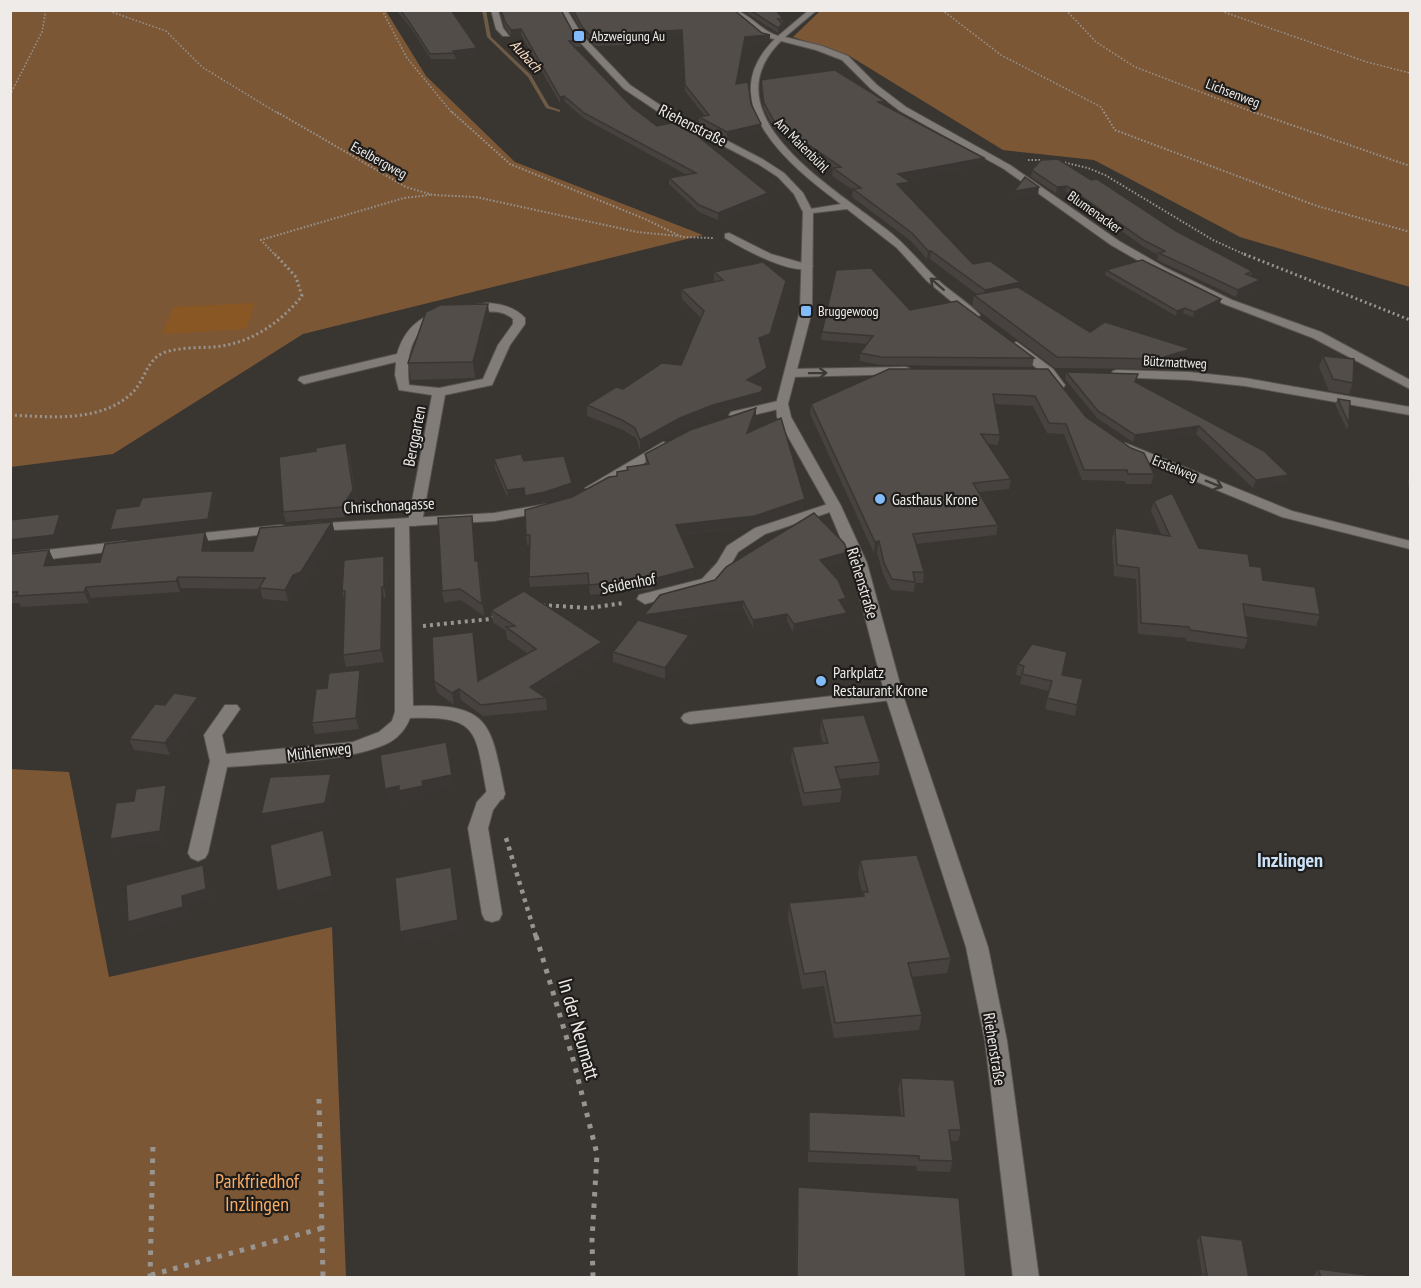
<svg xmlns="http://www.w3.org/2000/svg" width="1421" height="1288" font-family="'PT Sans Narrow',sans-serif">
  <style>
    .green { fill: #7c5735 }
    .forest { fill: #895724 }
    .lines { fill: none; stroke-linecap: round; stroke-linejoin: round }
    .stream { fill: #6d5b47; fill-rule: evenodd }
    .service-casing { stroke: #56534f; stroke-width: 2 }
    .minor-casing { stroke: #56534f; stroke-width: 2 }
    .tertiary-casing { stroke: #56534f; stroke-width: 2 }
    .path-far5 { stroke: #989591; stroke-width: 1.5; stroke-dasharray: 1.5 2; stroke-linecap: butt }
    .path-far4 { stroke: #989591; stroke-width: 2; stroke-dasharray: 1.5 2; stroke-linecap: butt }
    .path-far3 { stroke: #989591; stroke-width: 3; stroke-dasharray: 2 3; stroke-linecap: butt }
    .path-far2 { stroke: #989591; stroke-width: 4; stroke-dasharray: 3 4; stroke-linecap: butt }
    .path-far1 { stroke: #989591; stroke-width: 4.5; stroke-dasharray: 4 5; stroke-linecap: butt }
    .path { stroke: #989591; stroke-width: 5; stroke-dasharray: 4.5 7; stroke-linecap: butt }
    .service { fill: #817c78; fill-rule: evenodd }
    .minor { fill: #817c78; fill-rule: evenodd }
    .tertiary { fill: #817c78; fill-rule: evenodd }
    .wall { fill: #47423f }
    .shaded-wall { fill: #393633 }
    .building { fill: #524d49; stroke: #393633; stroke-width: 1.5 }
    .oneway { stroke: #3c3a37 }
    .poi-dot { fill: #82bcfa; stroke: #1f1d1b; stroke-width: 2 }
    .labels { text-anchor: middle; stroke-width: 4.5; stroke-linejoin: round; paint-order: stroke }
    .far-poi-label { font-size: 14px; fill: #eeebe8; stroke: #1f1d1b; text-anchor: start }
    .far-street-label { font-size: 14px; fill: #eeebe8; stroke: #1f1d1b }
    .far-water-label { font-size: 15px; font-style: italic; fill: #fddec3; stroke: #1f1d1b }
    .street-label { font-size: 16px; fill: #eeebe8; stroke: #1f1d1b }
    .poi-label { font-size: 16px; fill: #eeebe8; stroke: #1f1d1b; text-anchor: start }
    .quarter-label { font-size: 20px; font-weight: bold; fill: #cce2f9; stroke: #1f1d1b }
    .near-street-label { font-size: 20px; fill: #eeebe8; stroke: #1f1d1b }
    .near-park-label { font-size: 20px; fill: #f7ad66; stroke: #1f1d1b }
  </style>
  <rect width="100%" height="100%" fill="#393531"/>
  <!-- green -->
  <g class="green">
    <polygon points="19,10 386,11 426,76 515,162 703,235 303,334 113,454 11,467 10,12"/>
    <polygon points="821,10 1410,11 1410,287 1240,237 1094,160 1003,150 848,55 793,37"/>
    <polygon points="10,769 69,772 109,977 332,927 346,1277 11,1277"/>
  </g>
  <!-- forest -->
  <polygon class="forest" points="255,303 246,329 162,334 174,307"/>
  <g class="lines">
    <!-- stream -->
    <polygon class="stream" points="482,10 486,10 491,37 531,75 549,106 560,110 560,112 546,108 528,77 487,37"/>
    <defs>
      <g id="service">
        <path d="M 488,303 C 502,304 515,307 525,318 L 525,324 L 510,345 L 492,385 L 445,395 L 422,522 L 415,526 L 410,525 L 408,522 L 432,395 L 399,390 L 395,375 L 396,362 L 304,384 L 298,380 L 300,377 L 397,354 C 404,330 419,316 443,310 L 449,313 L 447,315 C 413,327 405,351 409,385 L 439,388 L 483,379 L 498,345 L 513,324 L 513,319 C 496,304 474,318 462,309 L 468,306 Z"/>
        <polygon points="894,689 900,691 903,695 900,699 690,724 684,722 681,718 684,714 690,712"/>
        <polygon points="496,787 503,789 505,794 493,810 488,828 502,914 499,920 492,922 485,920 482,914 468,828 477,802 489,789"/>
      </g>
      <g id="minor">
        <polygon points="491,10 498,10 503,28 509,36 503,36 496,29"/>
        <path d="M 730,10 C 748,10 760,31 778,36 L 809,10 L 817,10 L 785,37 L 822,46 L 848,56 L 877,85 L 906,107 L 1010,165 L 1119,241 L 1166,268 L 1232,300 L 1321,332 L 1410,380 L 1410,389 L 1313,338 L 1224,304 L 1158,272 L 1111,245 L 1004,169 L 900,111 L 871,89 L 842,60 L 816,50 L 781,41 C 706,115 836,189 886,229 C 906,244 920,263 938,280 C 951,292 968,302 980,315 L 978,317 L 970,317 L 927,281 L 897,248 L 847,209 L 804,214 L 804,210 L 841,204 C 791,167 710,102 775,39 L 763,37 Z"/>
        <path d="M 729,233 L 771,254 L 813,266 C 797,279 742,248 725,238 L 725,234 Z"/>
        <polygon points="1017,342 1053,369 1065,385 1063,388 1055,388 1045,375 1013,349 1013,343"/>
        <polygon points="905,367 909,368 911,371 909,374 791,377 785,373 791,369"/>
        <polygon points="1117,370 1189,372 1245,378 1410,407 1410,415 1245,386 1189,380 1113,377 1111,374 1113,371"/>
        <polygon points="782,400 787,401 788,404 787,407 736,419 729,415 731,412"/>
        <polygon points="663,442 668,443 670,446 668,449 597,491 592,492 585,488"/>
        <polygon points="1125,443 1292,511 1410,541 1410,549 1282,517 1120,450 1118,447 1120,444"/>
        <polygon points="834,502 839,503 841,506 839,509 765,534 738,552 729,568 714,585 645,604 637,599 639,595 702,579 717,563 727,546 755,528"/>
        <path d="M 547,504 L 552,505 L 554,508 L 552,511 L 494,521 L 409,526 L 413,706 C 493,703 491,727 505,794 L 503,799 L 496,801 L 489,799 L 487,794 C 475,734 482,715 410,718 C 407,727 399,737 390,742 C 352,762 272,763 227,767 L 208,853 L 205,858 L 198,861 L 191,858 L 188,853 L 210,761 L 204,735 L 225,705 L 237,705 L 240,709 L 222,735 L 226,754 L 353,742 L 379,732 L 392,721 L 395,712 L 395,527 L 313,531 L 308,530 L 306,527 L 308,524 L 494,513 Z"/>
        <polygon points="281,525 286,526 288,529 286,532 184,543 177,539 184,535"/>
        <polygon points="126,541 134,546 131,549 10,564 10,554"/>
      </g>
      <polygon id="tertiary" points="560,10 567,10 582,35 630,85 663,107 764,160 784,173 803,193 813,212 812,311 788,404 791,417 841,506 867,563 903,695 988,947 1007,1041 1039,1278 1013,1278 985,1041 966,947 885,695 851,563 827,506 777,417 776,404 800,311 803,212 794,194 778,177 758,164 657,111 624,89 576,38"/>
    </defs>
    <!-- service casing -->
    <use href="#service" class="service-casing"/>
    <!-- minor casing -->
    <use href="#minor" class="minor-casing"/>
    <!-- tertiary casing -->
    <use href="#tertiary" class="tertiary-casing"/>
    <!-- path-far5 -->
    <g class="path-far5">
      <polyline points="106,10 166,31 202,67 279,114"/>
      <polyline points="382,10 407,58 453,114"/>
      <polyline points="942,10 1001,55 1101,107 1105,114"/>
      <polyline points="1066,10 1096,42 1135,67 1258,114"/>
      <polyline points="1218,10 1367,62 1410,73"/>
      <polyline points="10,95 42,32 46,10"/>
    </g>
    <!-- path-far4 -->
    <g class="path-far4">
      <polyline points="277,112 406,187 433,195 476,197 637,232 679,236"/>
      <polyline points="452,112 510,164 645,219 682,237 713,238"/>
      <polyline points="1104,112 1115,130 1317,206 1410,232"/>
      <polyline points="1254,112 1410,166"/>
      <polyline points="1028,160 1047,160"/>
      <polyline points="1058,161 1088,168 1105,175 1213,240 1248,256"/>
      <polyline points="276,256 261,240 404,198 430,195"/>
    </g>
    <!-- path-far3 -->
    <g class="path-far3">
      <polyline points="1244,254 1410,320"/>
      <path d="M 10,415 C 50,417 102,423 133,392 C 145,380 146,361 163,353 C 179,347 197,348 213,347 C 250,344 279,324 302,296 L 296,277 L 275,254"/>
    </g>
    <!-- path-far2 -->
    <g class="path-far2">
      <polyline points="542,605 589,608 624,603"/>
      <polyline points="423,626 490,619 495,616"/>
    </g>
    <!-- path-far1 -->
    <polyline class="path-far1" points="506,838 536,937"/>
    <!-- path -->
    <g class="path">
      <polyline points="536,936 573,1059 597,1154 592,1240 593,1278"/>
      <polyline points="319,1099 323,1278"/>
      <polyline points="151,1275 323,1228"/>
      <polyline points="150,1278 153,1144"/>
    </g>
    <!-- service -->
    <use href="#service" class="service"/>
    <!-- minor -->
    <use href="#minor" class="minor"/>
    <!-- tertiary -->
    <use href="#tertiary" class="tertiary"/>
  </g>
  <!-- wall -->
  <g class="wall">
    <polygon points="396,10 451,10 477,54 455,56 456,59 431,59 411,28"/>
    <polygon points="500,10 561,10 574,34 581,41 581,47 574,47 632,107 657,126 711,142 706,143 768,193 768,199 718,220 699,212 669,184 669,178 687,175 585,119 565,102 560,103 521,35 511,36 505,27"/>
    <polygon points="570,10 734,10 762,33 770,35 770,41 745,42 737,83 751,104 761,131 727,138 699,123 699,117 705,116 685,91 683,35 626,39 626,45 596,46 584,34"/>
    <polygon points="739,10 776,10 783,19 782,30 778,33 744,11"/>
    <polygon points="761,80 885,106 984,158 983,165 906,179 909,189 903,191 973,264 1019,287 1090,332 1191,349 1188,360 1155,369 1055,368 972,306 974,295 978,295 930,259 927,259 911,241 852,197 853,190 832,176 833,169 774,128 764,110 761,86"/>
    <polygon points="1032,170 1176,231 1252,271 1251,276 1258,287 1236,297 1157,260 1158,255 1144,247 1066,192 1056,193 1031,177"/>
    <polygon points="1106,270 1220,304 1193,317 1183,313 1176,316 1105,275"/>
    <polygon points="714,272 786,281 786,291 769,344 761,347 767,368 767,378 757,384 763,397 761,402 713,415 680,429 640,450 636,438 623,430 587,416 587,405 681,365 701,318 682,299 681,289 714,282"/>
    <polygon points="910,310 1034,358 1032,367 880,365 860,361 860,353 867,344 821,340 822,332"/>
    <polygon points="490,320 475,378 411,380 408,363"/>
    <polygon points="1323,356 1353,383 1349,394 1329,391 1319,367"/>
    <polygon points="1048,369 1086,417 1154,474 1151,484 1126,484 1124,481 1082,480 1064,434 1047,433 1033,406 995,404 1000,435 998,445 988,444 1011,479 1009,489 979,492 998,525 996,535 916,544 924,572 923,583 915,583 914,592 891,590 883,574 877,552 874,553 810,414 811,404"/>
    <polygon points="1066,372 1135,382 1289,475 1287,483 1253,488 1196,434 1133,442 1097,418 1065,379"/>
    <polygon points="1338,399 1349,424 1347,430 1335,404"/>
    <polygon points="756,417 751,432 804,509 755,526 680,535 695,568 695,579 653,589 590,595 589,584 530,587 529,577 530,545 527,545 526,535 572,497 617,476 627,471 627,467 646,464 645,454"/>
    <polygon points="349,453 356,500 345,517 286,522 283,512"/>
    <polygon points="494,459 524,461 573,492 546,502 526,506 525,497 508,499 495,468"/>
    <polygon points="1410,475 1410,495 1408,482"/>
    <polygon points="1154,501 1199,548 1250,566 1263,580 1320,615 1316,626 1244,616 1248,638 1244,649 1186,641 1186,638 1138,634 1136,579 1114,576 1112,539 1115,528 1161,534 1151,511"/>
    <polygon points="472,516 476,561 478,561 480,572 484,616 461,600 444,603 442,591"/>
    <polygon points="332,522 335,533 304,583 297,586 288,601 263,599 260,589 181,588 180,592 91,598 89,603 21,607 19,603 10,603 10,554 49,550 54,561 53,565 100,562 209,543 208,551 253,551"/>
    <polygon points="848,552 847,560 825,566 846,598 845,606 843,606 847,613 846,621 793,632 787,621 753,628 743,608 646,623 689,635 689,646 665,679 613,662 613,652 644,622 644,615"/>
    <polygon points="387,567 386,598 384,598 384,662 346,667 343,655 345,603 342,591"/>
    <polygon points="491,610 602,642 603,654 539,693 546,698 547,710 483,716 461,700 454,705 437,692 434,681 473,632 478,681 527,653 507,639 506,631 493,622"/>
    <polygon points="1018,664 1062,675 1077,705 1075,716 1045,709 1049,691 1020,684 1022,676 1016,675"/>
    <polygon points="363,681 359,729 315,734 312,723 327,688"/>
    <polygon points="203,708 170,755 134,750 129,739"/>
    <polygon points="821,719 880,762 879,775 838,779 842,789 840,802 803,806 791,760 792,747 823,744 820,732"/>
    <polygon points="860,860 951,958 947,973 911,977 922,1015 919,1030 834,1038 824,986 802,989 788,918 789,903 863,896 858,875"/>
    <polygon points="901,1078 961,1130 958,1141 950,1141 953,1161 950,1172 917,1171 916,1166 808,1162 808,1123 809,1112 901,1116 898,1089"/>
    <polygon points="798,1187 966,1278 796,1278 797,1204"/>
    <polygon points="1200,1235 1249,1278 1198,1278 1200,1274 1202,1274 1197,1241"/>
    <polygon points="1318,1269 1390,1278 1312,1278"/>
  </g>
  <!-- shaded-wall -->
  <g class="shaded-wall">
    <polygon points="782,24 782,30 778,33 778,28"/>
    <polygon points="521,29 521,35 511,36 511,30"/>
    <polygon points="682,30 683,35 625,39 625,33"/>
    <polygon points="770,35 770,41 745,42 736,90 736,84 745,37"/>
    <polygon points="477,48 477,54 455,56 453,51"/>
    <polygon points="564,96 565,102 560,103 560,97"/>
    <polygon points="885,101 885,108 878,102"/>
    <polygon points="761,124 761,131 727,138 727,132"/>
    <polygon points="711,136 711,142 700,145 700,138"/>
    <polygon points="984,158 983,165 897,181 898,174"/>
    <polygon points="910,182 909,189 896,192 897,184"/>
    <polygon points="1067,186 1066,192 1056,193 1057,187"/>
    <polygon points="1039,187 1038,196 1013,199 1014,191"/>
    <polygon points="768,193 768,199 718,220 718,213"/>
    <polygon points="928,251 931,251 930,259 927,259"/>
    <polygon points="1260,280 1258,287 1236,297 1238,290"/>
    <polygon points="786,281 786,291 769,344 759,348 759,338"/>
    <polygon points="1020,282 1019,290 983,298 985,290"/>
    <polygon points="1221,299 1220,304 1193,317 1194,312"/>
    <polygon points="488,304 490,320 475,378 473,362"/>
    <polygon points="1185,308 1183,313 1176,316 1177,311"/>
    <polygon points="1191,349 1188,360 1155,369 1158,359"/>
    <polygon points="767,368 767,378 747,391 747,380"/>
    <polygon points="763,387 763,397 761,402 713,415 680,429 640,450 640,440 680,418"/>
    <polygon points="756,408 756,417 747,443 747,433"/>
    <polygon points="1199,426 1196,434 1133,442 1135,435"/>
    <polygon points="346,443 356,500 345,517 342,507"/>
    <polygon points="1289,475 1287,483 1253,488 1256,480"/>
    <polygon points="572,483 573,492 546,502 526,506 525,497 508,499 507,490"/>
    <polygon points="213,491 216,500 211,528 114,540 110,530"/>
    <polygon points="805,499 804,509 755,526 676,535 676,525"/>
    <polygon points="60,514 65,525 58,546 10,552 10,540"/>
    <polygon points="472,516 474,527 477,572 475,561"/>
    <polygon points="332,522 335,533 304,583 297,586 288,601 285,590 293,575"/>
    <polygon points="205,532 209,543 206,561 202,551"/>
    <polygon points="879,541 877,552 874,553 875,542"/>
    <polygon points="49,550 54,561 49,577 44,566"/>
    <polygon points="848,552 847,560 819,567 820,560"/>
    <polygon points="384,556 387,567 386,598 384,587"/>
    <polygon points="695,568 695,579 653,589 653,579"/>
    <polygon points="178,577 181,588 180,592 176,581"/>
    <polygon points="86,587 91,598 89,603 84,592"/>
    <polygon points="382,587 384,598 384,662 381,650"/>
    <polygon points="846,598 845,606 838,608 839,600"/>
    <polygon points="743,601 743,608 644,623 644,615"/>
    <polygon points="847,613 846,621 793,632 794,624"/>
    <polygon points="787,614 787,621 753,628 753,620"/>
    <polygon points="473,632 475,643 479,693 478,681"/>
    <polygon points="689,635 689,646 665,679 665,668"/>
    <polygon points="602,642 603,654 531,698 530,687"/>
    <polygon points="360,670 363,681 359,729 356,718"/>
    <polygon points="459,689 461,700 454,705 452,693"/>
    <polygon points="198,697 203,708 170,755 165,743"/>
    <polygon points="331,774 335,786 329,816 265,826 261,814"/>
    <polygon points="452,775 455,787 425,793 422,781"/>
    <polygon points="166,785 171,796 165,842 115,851 110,839"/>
    <polygon points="399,786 423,786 426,799 402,803 401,798 388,801 385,789"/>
    <polygon points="323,830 327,843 336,888 282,904 277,891"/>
    <polygon points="203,865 208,876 211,900 187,907 188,918 133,934 128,922 182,896"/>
    <polygon points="451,867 454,879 460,933 404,945 400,932"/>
  </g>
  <!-- building -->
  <g class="building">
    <polygon points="400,10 451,10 477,48 453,51 455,53 430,54 410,23"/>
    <polygon points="501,10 561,10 574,34 581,41 569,41 632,107 657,126 682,121 711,136 700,138 768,193 718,213 699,205 669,178 696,173 584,113 564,96 560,97 521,29 511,30 505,22"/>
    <polygon points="573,10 734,10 762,33 770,35 745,37 736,84 748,82 751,104 761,124 727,132 699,117 709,115 685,85 682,30 625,33 626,40 596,41 583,28"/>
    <polygon points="750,10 776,10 783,19 778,19 782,24 778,28"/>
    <polygon points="835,70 885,101 878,102 984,158 898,174 910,182 897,184 973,264 990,261 1020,282 985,290 931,251 928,251 912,233 853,189 861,188 833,168 841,167 774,121 764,103 761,80"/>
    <polygon points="1058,159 1091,180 1097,179 1176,231 1252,271 1246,274 1260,280 1238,290 1159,253 1165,251 1145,241 1067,186 1057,187 1032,170 1041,160"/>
    <polygon points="1025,177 1039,187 1014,191"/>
    <polygon points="1142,260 1221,299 1194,312 1185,308 1177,311 1106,270"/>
    <polygon points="763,262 786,281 770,334 759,338 767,368 747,380 763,387 761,392 713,405 680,418 640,440 635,428 622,420 587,405 616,387 623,389 662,363 681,365 704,311 681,289 723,280 714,272"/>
    <polygon points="871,268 910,310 957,301 1034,358 881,357 860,353 873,336 822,332 836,270"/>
    <polygon points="1018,287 1090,332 1105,322 1191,349 1158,359 1057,357 974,295"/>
    <polygon points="488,304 473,362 408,363 426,312 440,305"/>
    <polygon points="1323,356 1354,359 1353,383 1333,379"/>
    <polygon points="889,369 1048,369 1086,417 1131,448 1144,453 1154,474 1128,474 1127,470 1084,470 1066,424 1049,423 1035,396 993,394 1000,435 981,434 1011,479 973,483 998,525 913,534 924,572 913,572 915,582 892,579 884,563 879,541 875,542 811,404"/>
    <polygon points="1066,372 1138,374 1135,382 1264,451 1289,475 1256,480 1199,426 1135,435 1098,411"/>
    <polygon points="1338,399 1350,401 1349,424"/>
    <polygon points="756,408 747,433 781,418 805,499 755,516 676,525 695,568 653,579 589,585 588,573 529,577 530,535 526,535 525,510 572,497 609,477 617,476 617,472 628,470 627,467 649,464 645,454 690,430"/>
    <polygon points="346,443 353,490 342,507 283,512 279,457 316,451 316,448"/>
    <polygon points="521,454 524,461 564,456 572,483 545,492 525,496 524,488 507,490 494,459"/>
    <polygon points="213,491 208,519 110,530 116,509 139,506 142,498"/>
    <polygon points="1172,493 1199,548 1248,554 1250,566 1261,567 1263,580 1315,587 1320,615 1243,604 1248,638 1190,630 1189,627 1141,623 1139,568 1117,565 1115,528 1170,536 1154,501"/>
    <polygon points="814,513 844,543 848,552 820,560 838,580 846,598 839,600 847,613 794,624 787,614 753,620 743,601 644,615 660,595 715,580 726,567"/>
    <polygon points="60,514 54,535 10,540 10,520"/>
    <polygon points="472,516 475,561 478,561 482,604 460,589 442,591 438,518"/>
    <polygon points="332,522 301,572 293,575 285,590 259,588 265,578 178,577 176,581 86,587 84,592 16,596 18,592 10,592 10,554 49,550 44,566 100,562 105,544 205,532 202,551 253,551 260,528"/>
    <polygon points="384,556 384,587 382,587 381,650 343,655 345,591 342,591 344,560"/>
    <polygon points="524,591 602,642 530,687 546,698 481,705 459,689 452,693 434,681 432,637 473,632 478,681 536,649 506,627 515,626 491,610"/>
    <polygon points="638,620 689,635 665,668 613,652"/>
    <polygon points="1032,644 1067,652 1062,675 1083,679 1077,705 1047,698 1052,681 1022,674 1024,666 1018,664"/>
    <polygon points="360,670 356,718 312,723 316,689 327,688 329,673"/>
    <polygon points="174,693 198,697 165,743 129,739 155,704 165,705"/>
    <polygon points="864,715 880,762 835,767 842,789 804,793 792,747 828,743 821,719"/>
    <polygon points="446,742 452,775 422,781 423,786 399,791 399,786 385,789 380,755"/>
    <polygon points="331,774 325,803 261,814 270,777"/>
    <polygon points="166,785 160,831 110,839 116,803 134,801 136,789"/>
    <polygon points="323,830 332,876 277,891 270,845"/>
    <polygon points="917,855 951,958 908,963 922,1015 835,1023 825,971 804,974 789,903 864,896 863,892 868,892 860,860"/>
    <polygon points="203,865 206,889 182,896 183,907 128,922 126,885"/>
    <polygon points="451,867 458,920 400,932 395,878"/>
    <polygon points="901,1078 954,1080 961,1130 949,1130 953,1161 919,1160 919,1156 809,1151 809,1112 904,1116"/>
    <polygon points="798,1187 959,1198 966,1278 797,1278"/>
    <polygon points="1200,1235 1242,1240 1249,1278 1201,1278 1200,1274 1207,1275"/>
    <polygon points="1318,1269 1390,1278 1321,1278"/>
  </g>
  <!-- one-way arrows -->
  <defs><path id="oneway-shaft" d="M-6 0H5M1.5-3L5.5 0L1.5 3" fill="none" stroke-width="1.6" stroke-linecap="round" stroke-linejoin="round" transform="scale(1.5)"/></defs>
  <g class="oneway">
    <use href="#oneway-shaft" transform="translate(937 284) rotate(-139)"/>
    <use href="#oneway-shaft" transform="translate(818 373) rotate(-1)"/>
    <use href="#oneway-shaft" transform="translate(1214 484) rotate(22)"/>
  </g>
  <!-- markers -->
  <g class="poi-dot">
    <rect x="573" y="30" width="12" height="12" rx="3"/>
    <rect x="800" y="305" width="12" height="12" rx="3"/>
    <circle cx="880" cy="499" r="6"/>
    <circle cx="821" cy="681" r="6"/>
  </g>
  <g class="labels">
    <!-- far-poi labels -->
    <g class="far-poi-label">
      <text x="591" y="41">Abzweigung Au</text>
      <text x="818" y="316">Bruggewoog</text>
    </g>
    <!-- far-street labels -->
    <g class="far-street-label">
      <text transform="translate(1233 93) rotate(21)" y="5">Lichsenweg</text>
      <text transform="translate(802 145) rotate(45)" y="5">Am Maienbühl</text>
      <text transform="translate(379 160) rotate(29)" y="5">Eselbergweg</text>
      <text transform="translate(1095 212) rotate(35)" y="5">Blumenacker</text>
      <text transform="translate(1175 362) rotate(3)" y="5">Bützmattweg</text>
      <text transform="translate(1175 468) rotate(22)" y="5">Erstelweg</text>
    </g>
    <!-- far-water labels -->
    <g class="far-water-label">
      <text transform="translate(526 56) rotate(47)" y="5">Aubach</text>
    </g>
    <!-- street labels -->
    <g class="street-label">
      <text transform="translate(693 125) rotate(27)" y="6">Riehenstraße</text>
      <text transform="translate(414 436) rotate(-79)" y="6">Berggarten</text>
      <text transform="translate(389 505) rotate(-3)" y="6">Chrischonagasse</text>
      <text transform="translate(628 583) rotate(-11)" y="6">Seidenhof</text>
      <text transform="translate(863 583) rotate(73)" y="6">Riehenstraße</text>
      <text transform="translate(319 751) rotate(-7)" y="6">Mühlenweg</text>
      <text transform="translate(995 1049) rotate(81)" y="6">Riehenstraße</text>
    </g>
    <!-- poi labels -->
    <g class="poi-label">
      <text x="892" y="505">Gasthaus Krone</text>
      <text x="833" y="678">Parkplatz<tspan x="833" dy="18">Restaurant Krone</tspan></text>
    </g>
    <!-- quarter labels -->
    <g class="quarter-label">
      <text x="1290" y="867">Inzlingen</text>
    </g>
    <!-- near-street labels -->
    <g class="near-street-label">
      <text transform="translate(579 1029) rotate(74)" y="7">In der Neumatt</text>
    </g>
    <!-- near-park labels -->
    <g class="near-park-label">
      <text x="257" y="1188">Parkfriedhof<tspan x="257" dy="23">Inzlingen</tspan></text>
    </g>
  </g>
  <!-- border -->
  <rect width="1421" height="1288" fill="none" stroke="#eeebe8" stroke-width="24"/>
</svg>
